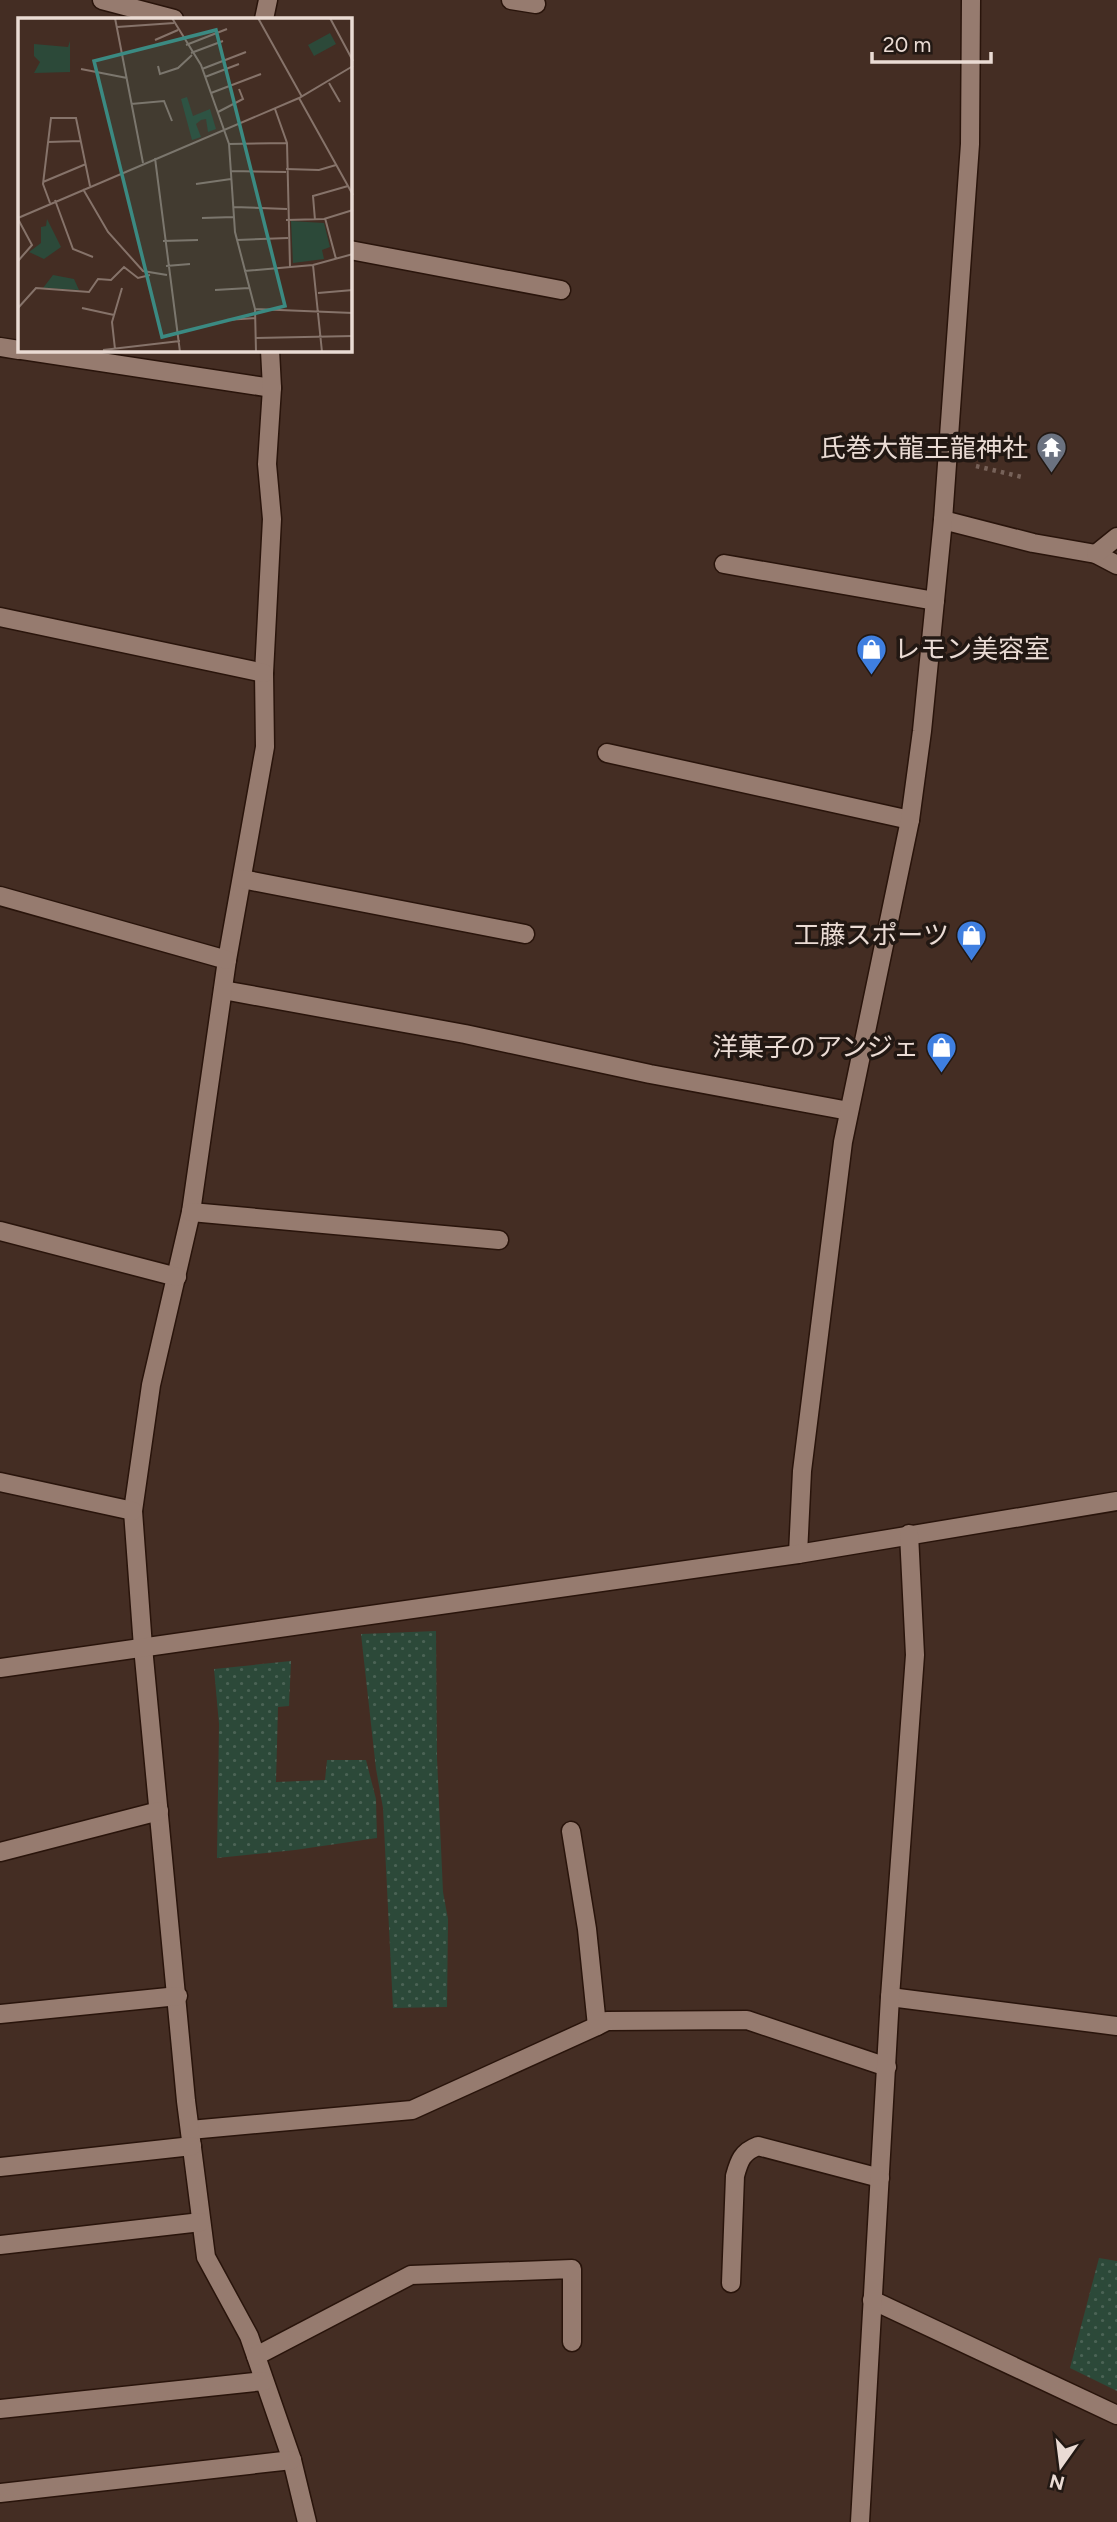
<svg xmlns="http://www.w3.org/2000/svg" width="1117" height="2522" font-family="Figtree,'Noto Sans JP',sans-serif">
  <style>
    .grass { fill: url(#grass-dots) }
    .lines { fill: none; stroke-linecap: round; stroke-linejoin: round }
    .lane-casing { stroke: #29140b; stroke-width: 21 }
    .street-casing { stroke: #29140b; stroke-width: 21 }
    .path { stroke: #776259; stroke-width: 4.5; stroke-dasharray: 3.5 5; stroke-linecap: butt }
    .lane { stroke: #967b6f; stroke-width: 18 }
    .street { stroke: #967b6f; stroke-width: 18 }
    .labels { text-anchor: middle; stroke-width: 7; stroke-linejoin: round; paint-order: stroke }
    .poi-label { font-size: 26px; fill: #eadbd4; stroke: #221813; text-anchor: end }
    .inset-road { fill: none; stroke: #86736a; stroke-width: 2 }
    .view { fill: #3b8a82; fill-opacity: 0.15; stroke: #3b8a82; stroke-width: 3.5 }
    .inset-edge { fill: none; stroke: #eadbd4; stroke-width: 3.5 }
  </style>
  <defs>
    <pattern id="grass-dots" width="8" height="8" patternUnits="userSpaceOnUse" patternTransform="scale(1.75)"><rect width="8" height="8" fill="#2c4939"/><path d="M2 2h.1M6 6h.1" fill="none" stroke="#4b6355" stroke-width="1.8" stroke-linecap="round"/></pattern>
  </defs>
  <rect width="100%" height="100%" fill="#442d23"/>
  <!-- grass -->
  <g class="grass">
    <polygon points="436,1631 437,1758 443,1892 448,1919 447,2007 393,2008 383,1808 376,1769 361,1634"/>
    <polygon points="291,1661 289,1706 278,1707 276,1782 325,1780 327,1760 366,1760 376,1799 377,1838 295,1850 217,1858 219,1724 214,1669"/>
    <polygon points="1099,2258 1117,2261 1117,2391 1070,2368"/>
  </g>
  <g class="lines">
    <defs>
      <g id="lane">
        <polyline points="223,990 465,1034 650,1074 849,1111"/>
        <polyline points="890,1997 1117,2026"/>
        <polyline points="190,2130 412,2110 597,2026"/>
        <path d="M 731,2283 L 735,2176 C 739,2161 742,2152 758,2146 L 880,2178"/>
      </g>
      <g id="street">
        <polyline points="102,0 174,19"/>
        <polyline points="511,0 536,4"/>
        <polyline points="264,19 268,0"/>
        <polyline points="350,250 561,290"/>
        <polyline points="0,347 19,350"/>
        <polyline points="22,350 272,388"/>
        <polyline points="270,350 272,388 267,464 272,519 264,673 265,747 227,960 191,1212 151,1385 133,1511 143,1647 186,2101 206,2257 249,2336 292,2460 307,2522"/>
        <polyline points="943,520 1033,543 1096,554 1117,565"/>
        <polyline points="1096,554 1117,537"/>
        <polyline points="724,564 935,601"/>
        <polyline points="0,617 264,673"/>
        <polyline points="607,753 910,820"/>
        <polyline points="242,879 525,934"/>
        <polyline points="0,896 227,960"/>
        <polyline points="191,1212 499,1240"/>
        <polyline points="0,1231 177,1277"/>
        <polyline points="0,1482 133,1511"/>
        <polyline points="798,1554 802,1471 843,1142 910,820 922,731 943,520 970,144 971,0"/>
        <polyline points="0,1668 798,1554 1117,1501"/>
        <polyline points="571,1831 587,1929 597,2026 607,2021 747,2020 887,2067"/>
        <polyline points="0,1852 159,1811"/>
        <polyline points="0,2014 178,1996"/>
        <polyline points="0,2167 192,2146"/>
        <polyline points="0,2245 201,2222"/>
        <polyline points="872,2300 1117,2415"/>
        <polyline points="256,2356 411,2275 572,2269 572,2342"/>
        <polyline points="0,2409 264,2381"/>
        <polyline points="0,2493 292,2460"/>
        <polyline points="860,2522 890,1997 915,1655 909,1534"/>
      </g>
    </defs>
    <!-- lane casing -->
    <use href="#lane" class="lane-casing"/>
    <!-- street casing -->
    <use href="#street" class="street-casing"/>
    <!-- path -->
    <polyline class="path" points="976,466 1022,477"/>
    <!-- lane -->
    <use href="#lane" class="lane"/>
    <!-- street -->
    <use href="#street" class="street"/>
  </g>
  <!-- icons -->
  <defs>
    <symbol id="temple-pin" viewBox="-11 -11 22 30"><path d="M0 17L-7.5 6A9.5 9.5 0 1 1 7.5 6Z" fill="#6b7280" stroke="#221813"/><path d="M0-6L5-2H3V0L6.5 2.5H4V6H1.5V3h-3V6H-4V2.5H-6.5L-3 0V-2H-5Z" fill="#fff"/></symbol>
    <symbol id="shop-pin" viewBox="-11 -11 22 30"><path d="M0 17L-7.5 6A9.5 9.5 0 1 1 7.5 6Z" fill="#3f7fe0" stroke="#221813"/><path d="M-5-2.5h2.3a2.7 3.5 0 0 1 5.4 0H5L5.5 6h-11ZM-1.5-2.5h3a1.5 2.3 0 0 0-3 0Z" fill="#fff"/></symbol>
  </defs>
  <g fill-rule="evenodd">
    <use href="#temple-pin" x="1034" y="430" width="35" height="47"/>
    <use href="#shop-pin" x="854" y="632" width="35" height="47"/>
    <use href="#shop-pin" x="954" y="918" width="35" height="47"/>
    <use href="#shop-pin" x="924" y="1030" width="35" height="47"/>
  </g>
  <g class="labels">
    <!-- poi labels -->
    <g class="poi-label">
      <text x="1028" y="457">氏巻大龍王龍神社</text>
      <text x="894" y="658" text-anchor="start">レモン美容室</text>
      <text x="949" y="944">工藤スポーツ</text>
      <text x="919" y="1056">洋菓子のアンジェ</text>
    </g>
  </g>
  <!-- overview -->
  <g transform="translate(18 18)">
    <rect width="334" height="334" fill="#442d23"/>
    <path d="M 312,15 L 318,26 L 296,38 L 290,27 ZM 52,23 L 52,54 L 16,55 L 22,44 L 16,38 L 16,26 L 50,29 ZM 169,79 L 175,98 L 192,91 L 198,111 L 190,114 L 188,101 L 183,102 L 178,106 L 183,119 L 174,122 L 163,81 ZM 29,201 L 43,229 L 26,241 L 11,234 L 23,225 L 23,209 L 28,208 ZM 35,257 L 56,261 L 61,272 L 25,270 Z" fill="#2c4939"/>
    <path d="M 273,203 L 306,205 L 312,229 L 304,232 L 306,241 L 275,245 Z" fill="#2c4939"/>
    <path class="inset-road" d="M 97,0 L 125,145M 154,0 L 183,47 L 211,126 L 217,214 L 237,291 L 238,334M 240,0 L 284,79M 312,0 L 335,43M 99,9 L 156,5M 137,22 L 160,12M 168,27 L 209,11M 173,35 L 205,23M 140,48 L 142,56 L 160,50 L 174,37M 63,51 L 109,60M 184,51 L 228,34M 187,59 L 221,46M 311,65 L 322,84M 193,75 L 243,56M 281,80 L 335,177M 113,86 L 146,83 L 154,103M 257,91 L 269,125 L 272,249M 200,94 L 225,81 L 221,71M 30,124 L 63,123M 211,126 L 269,125M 137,140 L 162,334M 268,151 L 301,152 L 318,147M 213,153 L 268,154M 25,164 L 68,146M 178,166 L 213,161M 65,171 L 90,214 L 125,253 L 149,257M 37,182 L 55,231 L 75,239M 32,185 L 25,166 L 33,100 L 58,100 L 72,168M 216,189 L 269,191M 0,200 L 281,80 L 335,48M 184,200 L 216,199M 307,200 L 318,241M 0,201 L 14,227 L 0,243M 268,202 L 306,201 L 335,192M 297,202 L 295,178 L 330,168M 219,222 L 270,220M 145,223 L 180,222M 295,247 L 304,334M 148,248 L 172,246M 226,253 L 295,247 L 335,236M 197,272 L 231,270M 300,275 L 335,272M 0,290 L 18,270 L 71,274 L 80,261 L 93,262 L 106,249 L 120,260 L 132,257M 64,290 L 96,297M 237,291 L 335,295M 208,302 L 238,300M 238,320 L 335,318M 97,331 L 94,304 L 104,270M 85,332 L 162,323"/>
    <path class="view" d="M 198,12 L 267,288 L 144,319 L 76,43 Z"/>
    <rect width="334" height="334" class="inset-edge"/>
  </g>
  <!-- north arrow -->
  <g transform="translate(1061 2466) rotate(194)" stroke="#221813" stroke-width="5" paint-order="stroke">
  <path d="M0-5L12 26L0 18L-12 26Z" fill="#eadbd4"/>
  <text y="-10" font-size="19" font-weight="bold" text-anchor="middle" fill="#eadbd4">N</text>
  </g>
  <!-- scale -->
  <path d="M872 52v10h119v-10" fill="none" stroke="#eadbd4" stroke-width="3.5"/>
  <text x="883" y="52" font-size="21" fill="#eadbd4" stroke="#221813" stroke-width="5" paint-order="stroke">20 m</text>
</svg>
